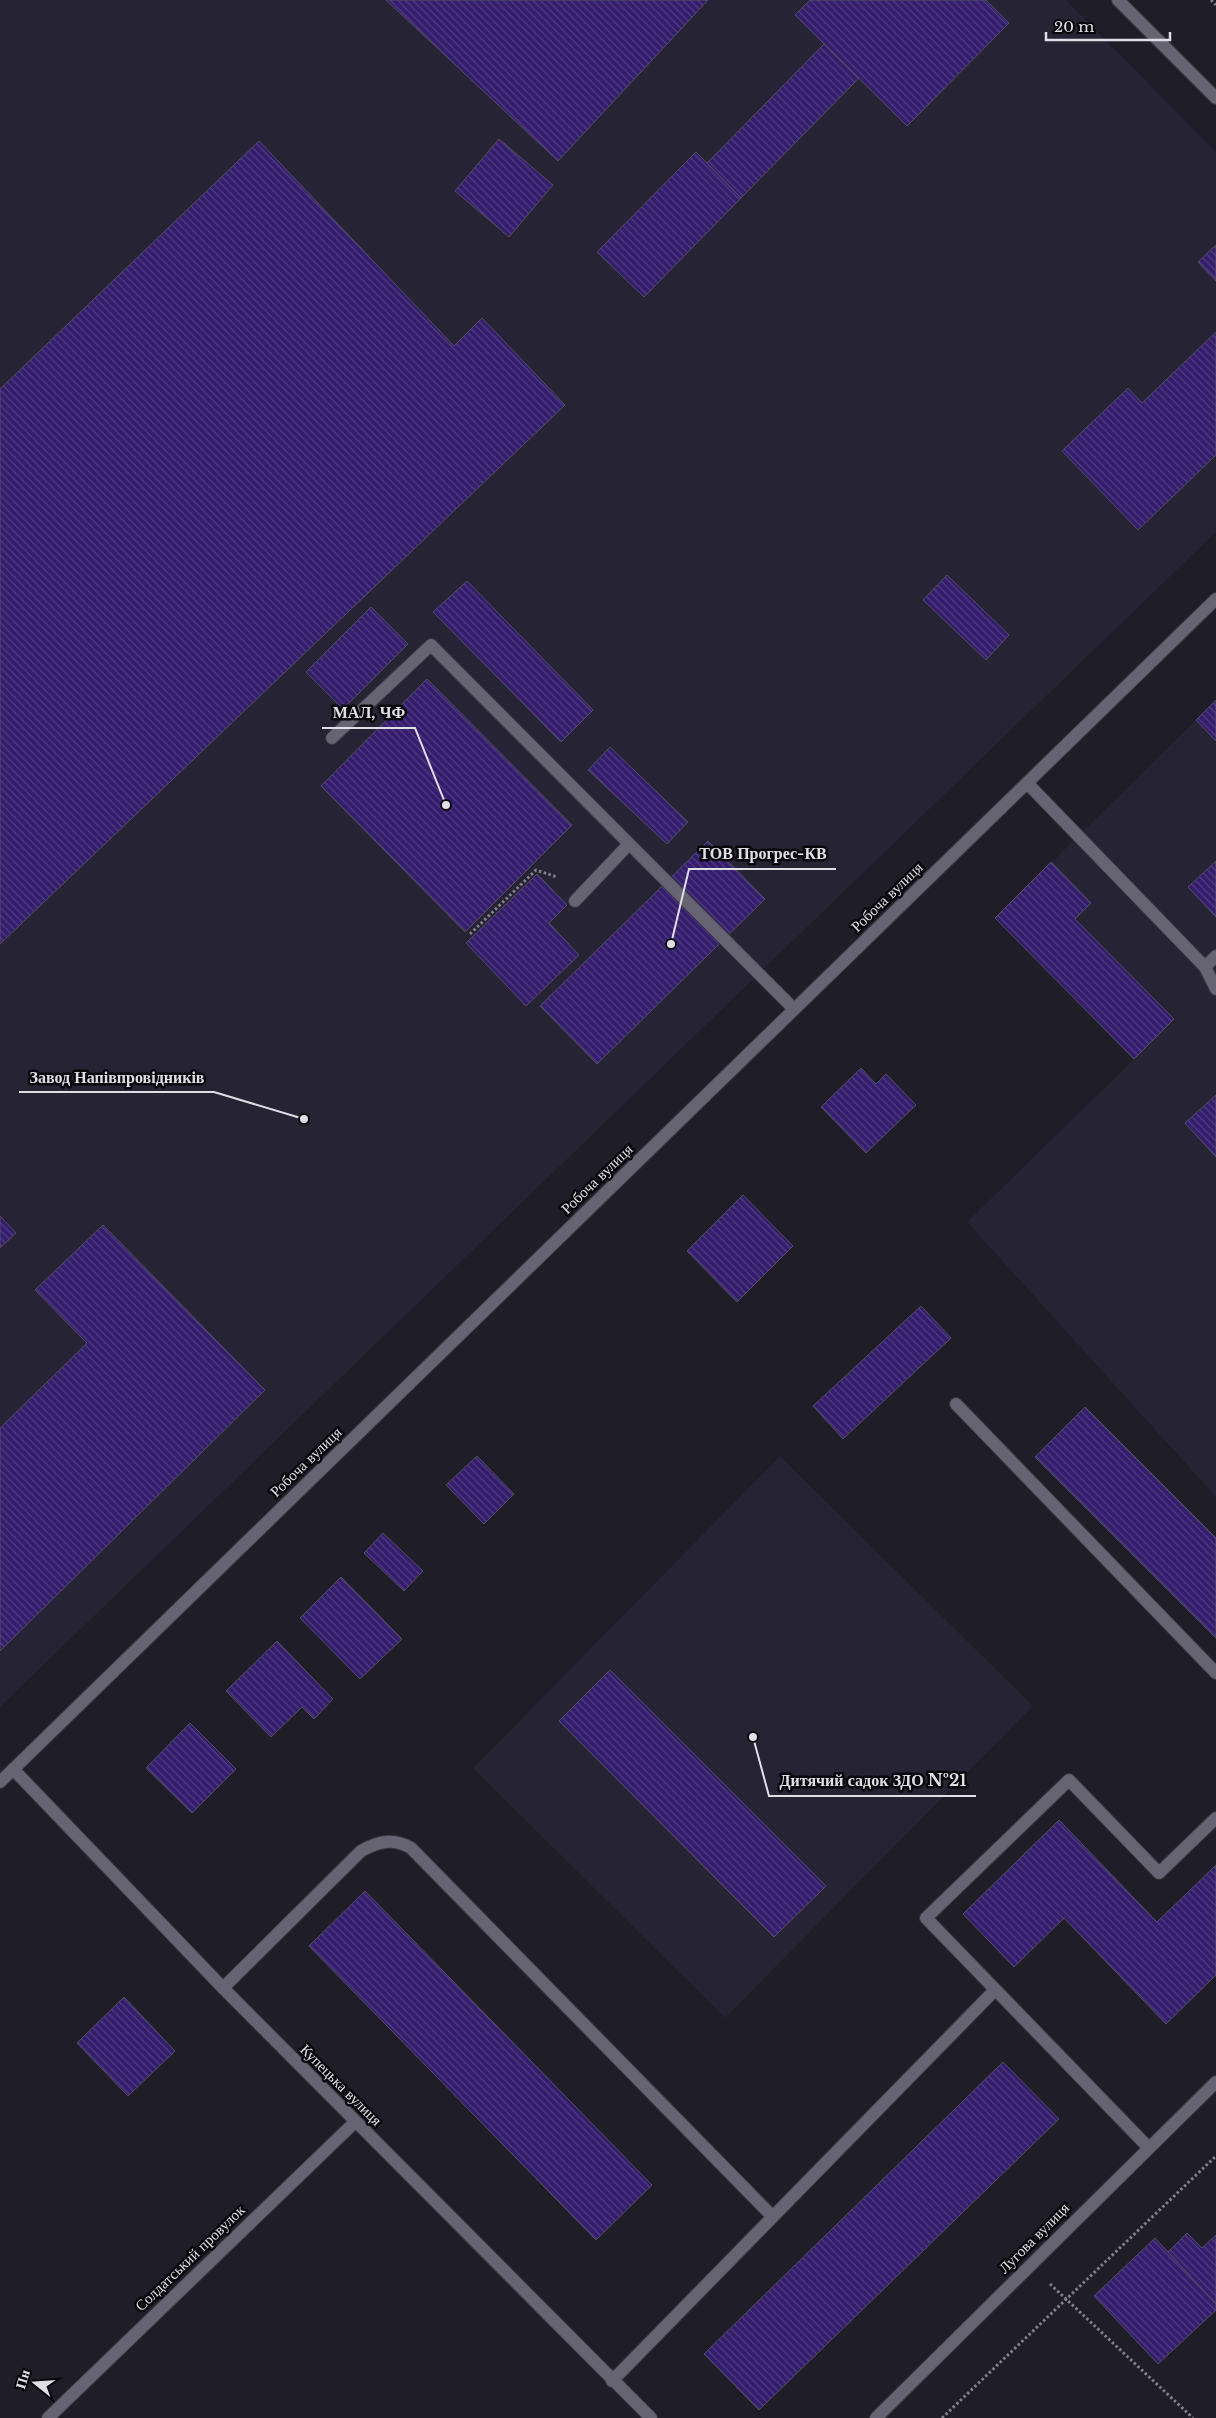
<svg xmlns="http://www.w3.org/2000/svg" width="1216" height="2418" font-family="'Libre Baskerville',serif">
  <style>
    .built { fill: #252334 }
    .building { fill: url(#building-back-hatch); stroke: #51505d }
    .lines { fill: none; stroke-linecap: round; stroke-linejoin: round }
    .service-casing { stroke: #38373f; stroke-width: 14 }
    .minor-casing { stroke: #38373f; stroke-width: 14 }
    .tertiary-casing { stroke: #38373f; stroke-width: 14 }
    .path { stroke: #82818a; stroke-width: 3; stroke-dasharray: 2.5 2.5; stroke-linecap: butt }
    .service { stroke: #666472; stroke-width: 12 }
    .minor { stroke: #666472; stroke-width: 12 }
    .tertiary { stroke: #666472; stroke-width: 12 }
    .labels { text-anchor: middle; stroke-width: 5; stroke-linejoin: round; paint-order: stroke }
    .street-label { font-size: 15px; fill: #e0dfe7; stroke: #08080c }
    .leader { fill: none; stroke: #e0dfe7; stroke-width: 2 }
    .callout-dot { fill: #e0dfe7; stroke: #08080c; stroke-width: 2 }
    .callout-label { font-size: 16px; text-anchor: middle; font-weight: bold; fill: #e0dfe7; stroke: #08080c; stroke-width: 5; stroke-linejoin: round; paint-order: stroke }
  </style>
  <defs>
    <pattern id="building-back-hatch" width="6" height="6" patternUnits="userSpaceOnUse" patternTransform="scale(1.25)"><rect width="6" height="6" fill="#351d6d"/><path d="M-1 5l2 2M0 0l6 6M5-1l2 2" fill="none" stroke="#523d82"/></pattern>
  </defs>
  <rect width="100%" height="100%" fill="#1e1d28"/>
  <!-- built -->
  <g class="built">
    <polygon points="0,0 1066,0 1216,152 1216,532 0,1707"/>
    <polygon points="1216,700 1216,1497 967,1222 1134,1059 995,918"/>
    <polygon points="780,1456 1033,1706 725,2018 473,1768"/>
  </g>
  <!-- building -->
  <g class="building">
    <polygon points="386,0 708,0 558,161"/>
    <polygon points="810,0 986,0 1009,23 907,126 795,15"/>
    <polygon points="824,44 859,78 741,198 707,163"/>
    <polygon points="499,139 553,185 509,237 455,191"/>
    <polygon points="259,141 454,346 482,318 565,405 0,944 0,389"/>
    <polygon points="696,152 741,198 644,297 597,252"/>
    <polygon points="1216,245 1216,281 1198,262"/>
    <polygon points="1216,332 1216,455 1138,530 1062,451 1128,388 1142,403"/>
    <polygon points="947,575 1009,635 986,660 923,600"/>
    <polygon points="467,581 593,710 561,742 433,612"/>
    <polygon points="371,607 408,644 343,709 306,672"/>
    <polygon points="427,679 572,825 465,932 321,786"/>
    <polygon points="1216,700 1216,741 1196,720"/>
    <polygon points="610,747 688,822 667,844 588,770"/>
    <polygon points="708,841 765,899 597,1064 540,1006"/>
    <polygon points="1216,861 1216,917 1188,887"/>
    <polygon points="1051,862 1091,903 1075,919 1174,1019 1134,1059 995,918"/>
    <polygon points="537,874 567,905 549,923 579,955 526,1006 466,943"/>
    <polygon points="861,1068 876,1084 886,1074 916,1105 866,1153 821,1107"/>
    <polygon points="1216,1095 1216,1157 1185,1123"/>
    <polygon points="743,1195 793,1246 737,1302 687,1251"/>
    <polygon points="0,1216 16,1233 0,1248"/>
    <polygon points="103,1225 265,1390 0,1651 0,1428 87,1343 35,1290"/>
    <polygon points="921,1306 951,1338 843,1439 813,1406"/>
    <polygon points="1085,1407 1216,1538 1216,1638 1035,1457"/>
    <polygon points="477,1456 514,1494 484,1524 446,1485"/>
    <polygon points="383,1533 423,1571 404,1591 364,1553"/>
    <polygon points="341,1577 402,1639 360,1679 300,1618"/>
    <polygon points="277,1641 333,1699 314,1719 302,1707 271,1737 226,1691"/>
    <polygon points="610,1670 826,1886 774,1937 559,1721"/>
    <polygon points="190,1723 236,1769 192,1813 146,1768"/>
    <polygon points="1059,1820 1157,1922 1216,1865 1216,1975 1166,2024 1064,1918 1014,1967 963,1914"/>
    <polygon points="365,1891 652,2185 596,2240 309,1946"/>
    <polygon points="124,1997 175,2051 128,2096 77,2043"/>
    <polygon points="1003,2062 1059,2119 759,2410 704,2354"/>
    <polygon points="1187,2233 1202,2248 1216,2235 1216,2304 1168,2252"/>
    <polygon points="1155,2238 1216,2304 1216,2310 1158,2364 1094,2296"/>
  </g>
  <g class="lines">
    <defs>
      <g id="service">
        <polyline points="332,738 431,645 794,1009"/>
        <polyline points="1028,784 1205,967 1216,989"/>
        <polyline points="575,901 629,844"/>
        <polyline points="1205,967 1216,956"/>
        <polyline points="956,1404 1216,1673"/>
        <path d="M 223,1988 L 361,1851 C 379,1841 393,1838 411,1848 L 772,2216"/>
        <polyline points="1148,2147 926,1918 1069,1780 1159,1873 1216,1818"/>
        <polyline points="612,2381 995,1990"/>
      </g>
      <g id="minor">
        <polyline points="13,1769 223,1988 651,2418"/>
        <polyline points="48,2418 355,2122"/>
        <polyline points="876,2418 1216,2082"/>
      </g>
      <g id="tertiary">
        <polyline points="1118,0 1216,98"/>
        <polyline points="0,1782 1216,599"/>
      </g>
    </defs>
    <!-- service casing -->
    <use href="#service" class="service-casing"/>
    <!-- minor casing -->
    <use href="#minor" class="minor-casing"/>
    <!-- tertiary casing -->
    <use href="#tertiary" class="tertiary-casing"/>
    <!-- path -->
    <g class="path">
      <polyline points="1211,0 1216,5"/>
      <polyline points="470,934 536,870 557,877"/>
      <polyline points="1050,2284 1193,2418"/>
      <polyline points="942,2418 1216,2156"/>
    </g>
    <!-- service -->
    <use href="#service" class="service"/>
    <!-- minor -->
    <use href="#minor" class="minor"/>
    <!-- tertiary -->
    <use href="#tertiary" class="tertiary"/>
  </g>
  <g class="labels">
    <!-- street labels -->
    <g class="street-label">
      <text transform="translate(887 897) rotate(-44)" y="5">Робоча вулиця</text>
      <text transform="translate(597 1179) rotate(-44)" y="5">Робоча вулиця</text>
      <text transform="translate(306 1462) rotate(-44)" y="5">Робоча вулиця</text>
      <text transform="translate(341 2085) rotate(45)" y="5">Купецька вулиця</text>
      <text transform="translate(1034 2238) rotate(-45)" y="5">Лугова вулиця</text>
      <text transform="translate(190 2258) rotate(-44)" y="5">Солдатський провулок</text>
    </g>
  </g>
  <!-- callouts -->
  <path class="leader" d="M446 805L415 728H322M671 944L689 869H836M304 1119L214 1092H19M753 1737L769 1796H976"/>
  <g class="callout-dot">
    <circle cx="446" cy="805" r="5"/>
    <circle cx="671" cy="944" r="5"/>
    <circle cx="304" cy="1119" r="5"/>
    <circle cx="753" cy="1737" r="5"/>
  </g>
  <g class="callout-label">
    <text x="369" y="718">МАЛ, ЧФ</text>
    <text x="763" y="859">ТОВ Прогрес-КВ</text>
    <text x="117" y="1083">Завод Напівпровідників</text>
    <text x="873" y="1786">Дитячий садок ЗДО №21</text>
  </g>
  <!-- north arrow -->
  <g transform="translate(35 2383) rotate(287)" stroke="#08080c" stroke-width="4" paint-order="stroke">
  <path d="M0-4L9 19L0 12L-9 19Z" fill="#e0dfe7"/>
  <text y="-8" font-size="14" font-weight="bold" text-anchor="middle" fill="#e0dfe7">Пн</text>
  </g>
  <!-- scale -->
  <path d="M1046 32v8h124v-8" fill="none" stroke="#e0dfe7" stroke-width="2.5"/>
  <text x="1054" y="32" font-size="15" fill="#e0dfe7" stroke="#08080c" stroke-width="4" paint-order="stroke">20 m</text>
</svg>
